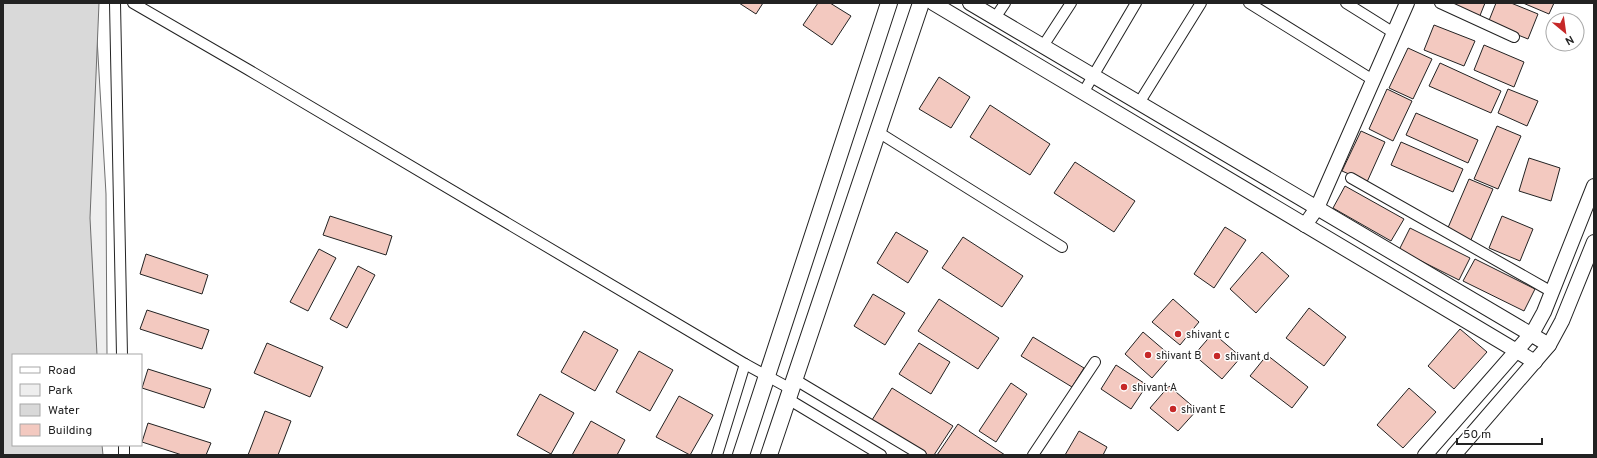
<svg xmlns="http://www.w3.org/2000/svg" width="1597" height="458" font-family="Overpass,sans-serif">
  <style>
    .green { fill: #eee; stroke: #6f6f6f }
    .water { fill: #d9d9d9; stroke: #6f6f6f }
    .building { fill: #f3c9c0; stroke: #222 }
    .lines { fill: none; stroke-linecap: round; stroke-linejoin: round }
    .street-casing { stroke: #222; stroke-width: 12 }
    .secondary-casing { stroke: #222; stroke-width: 16 }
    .primary-casing { stroke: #222; stroke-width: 18 }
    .street { stroke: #fff; stroke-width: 10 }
    .secondary { stroke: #fff; stroke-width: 14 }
    .primary { stroke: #fff; stroke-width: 16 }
    .poi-dot { fill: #c62828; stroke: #fff; stroke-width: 1.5 }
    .labels { text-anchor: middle; stroke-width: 3; stroke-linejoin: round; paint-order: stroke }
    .poi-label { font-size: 11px; fill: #222; stroke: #fff; text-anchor: start }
  </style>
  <rect width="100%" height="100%" fill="#fff"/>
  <!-- green -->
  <polygon class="green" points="95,3 106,194 107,355 71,355"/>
  <!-- water -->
  <polygon class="water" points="3,3 99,3 90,218 97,355 13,355 13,445 102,445 103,455 3,455"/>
  <!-- building -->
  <g class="building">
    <polygon points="739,3 763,3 756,14"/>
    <polygon points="818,3 830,3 851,16 832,45 803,25"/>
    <polygon points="1442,3 1485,3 1479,18"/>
    <polygon points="1496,3 1511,3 1538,14 1528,39 1488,23"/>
    <polygon points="1523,3 1554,3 1549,14"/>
    <polygon points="1434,25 1475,41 1464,66 1424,50"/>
    <polygon points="1484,45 1524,62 1514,87 1474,70"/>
    <polygon points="1408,48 1432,59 1413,99 1389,88"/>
    <polygon points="1440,63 1501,91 1491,113 1429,86"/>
    <polygon points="939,77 970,97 951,128 919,109"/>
    <polygon points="1387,89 1412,101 1393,141 1369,129"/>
    <polygon points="1508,89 1538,101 1527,126 1498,113"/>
    <polygon points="990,105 1050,144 1030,175 970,137"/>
    <polygon points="1416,113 1478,140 1468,163 1406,135"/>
    <polygon points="1497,126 1521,136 1498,189 1474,179"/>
    <polygon points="1361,131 1385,142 1367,182 1342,171"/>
    <polygon points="1401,142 1463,169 1453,192 1391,165"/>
    <polygon points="1529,158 1560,168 1551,201 1519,191"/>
    <polygon points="1075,162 1135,201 1114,232 1054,193"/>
    <polygon points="1469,179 1493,189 1470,242 1447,230"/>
    <polygon points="1345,186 1404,219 1391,241 1333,208"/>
    <polygon points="330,216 392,236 386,255 323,235"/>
    <polygon points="1502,216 1533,229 1520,261 1489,248"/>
    <polygon points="1225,227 1246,240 1214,288 1194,274"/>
    <polygon points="1410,228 1470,258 1459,280 1399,250"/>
    <polygon points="896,232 928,251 908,283 877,263"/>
    <polygon points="963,237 1023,276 1002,307 942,268"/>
    <polygon points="319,249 336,258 308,311 290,302"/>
    <polygon points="1262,252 1289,276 1256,313 1230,289"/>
    <polygon points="146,254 208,275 202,294 140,274"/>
    <polygon points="1475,259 1535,289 1524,311 1463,281"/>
    <polygon points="358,266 375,275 347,328 330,319"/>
    <polygon points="873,294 905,313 885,345 854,326"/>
    <polygon points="939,299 999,338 978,369 918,331"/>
    <polygon points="1173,299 1199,322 1180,345 1152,322"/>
    <polygon points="1309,308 1346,337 1324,366 1286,338"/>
    <polygon points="147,310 209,330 202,349 140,329"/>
    <polygon points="1460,329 1487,352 1454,389 1428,366"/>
    <polygon points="584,331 618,350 595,391 561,372"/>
    <polygon points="1143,332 1171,356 1152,378 1125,354"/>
    <polygon points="1213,333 1241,357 1222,379 1194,355"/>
    <polygon points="1033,337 1084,368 1072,387 1021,356"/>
    <polygon points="267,343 323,367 310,397 254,373"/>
    <polygon points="919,343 950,362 931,394 899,374"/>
    <polygon points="639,351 673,370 650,411 616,392"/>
    <polygon points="1267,355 1308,387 1292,408 1250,376"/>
    <polygon points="1116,365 1147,385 1131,409 1101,389"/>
    <polygon points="148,369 211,389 204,408 142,388"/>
    <polygon points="1011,383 1027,394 996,442 979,431"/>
    <polygon points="1169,386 1197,410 1178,431 1150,408"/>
    <polygon points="892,388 953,426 934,455 928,455 872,420"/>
    <polygon points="1409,388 1436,412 1403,448 1377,425"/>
    <polygon points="540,394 574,413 551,454 517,435"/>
    <polygon points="679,396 713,415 690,455 656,437"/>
    <polygon points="265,411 291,421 278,455 248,455"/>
    <polygon points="591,421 625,440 617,455 572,455"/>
    <polygon points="148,423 211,443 206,455 182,455 142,442"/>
    <polygon points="958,424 1005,455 937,455"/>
    <polygon points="1079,431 1107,447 1103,455 1065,455"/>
  </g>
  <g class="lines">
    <defs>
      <g id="street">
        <polyline points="115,3 122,355"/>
        <polyline points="133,3 247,69 745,364 791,389"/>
        <polyline points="1249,3 1373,80"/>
        <polyline points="1346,3 1394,33"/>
        <polyline points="1440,3 1514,37"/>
        <polyline points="995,18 1005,3"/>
        <polyline points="1043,46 1071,3"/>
        <polyline points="1083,93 1136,3"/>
        <polyline points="1139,103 1201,3"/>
        <polyline points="878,132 1062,247"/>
        <polyline points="1351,178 1552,292"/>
        <polyline points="794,379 921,455"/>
        <polyline points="788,399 881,455"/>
        <polyline points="124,445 124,455"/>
        <polyline points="717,455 745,364"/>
        <polyline points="1033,455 1095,362"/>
      </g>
      <g id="secondary">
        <polyline points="933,3 1535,362"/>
        <polyline points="970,3 1549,345"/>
        <polyline points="1305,225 1317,208 1407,3"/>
        <polyline points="1425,455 1533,332 1544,312 1594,186"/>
        <polyline points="1454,455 1549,345 1562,321 1594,242"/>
      </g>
      <g id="primary">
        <polyline points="741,455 889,3"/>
        <polyline points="769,455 921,3"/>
      </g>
    </defs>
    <!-- street casing -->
    <use href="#street" class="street-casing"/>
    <!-- secondary casing -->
    <use href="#secondary" class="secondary-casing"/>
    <!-- primary casing -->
    <use href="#primary" class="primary-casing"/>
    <!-- street -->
    <use href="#street" class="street"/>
    <!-- secondary -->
    <use href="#secondary" class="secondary"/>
    <!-- primary -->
    <use href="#primary" class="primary"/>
  </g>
  <!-- markers -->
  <g class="poi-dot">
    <circle cx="1178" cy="334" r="4"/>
    <circle cx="1148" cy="355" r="4"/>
    <circle cx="1217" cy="356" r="4"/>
    <circle cx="1124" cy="387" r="4"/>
    <circle cx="1173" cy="409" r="4"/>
  </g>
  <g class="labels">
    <!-- poi labels -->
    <g class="poi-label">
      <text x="1186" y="338">shivant c</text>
      <text x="1156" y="359">shivant B</text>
      <text x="1225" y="360">shivant d</text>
      <text x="1132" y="391">shivant A</text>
      <text x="1181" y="413">shivant E</text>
    </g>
  </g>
  <!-- border -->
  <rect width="1597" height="458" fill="none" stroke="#222222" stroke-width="8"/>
  <!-- legend -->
  <rect x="12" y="354" width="130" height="92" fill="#ffffff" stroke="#a7a7a7"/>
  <rect x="20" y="367" width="20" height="6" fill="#ffffff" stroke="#a7a7a7"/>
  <text x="48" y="374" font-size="12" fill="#222222">Road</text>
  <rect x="20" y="384" width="20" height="12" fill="#eeeeee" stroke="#a7a7a7"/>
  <text x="48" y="394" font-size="12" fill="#222222">Park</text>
  <rect x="20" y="404" width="20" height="12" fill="#d9d9d9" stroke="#a7a7a7"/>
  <text x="48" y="414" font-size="12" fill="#222222">Water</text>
  <rect x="20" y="424" width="20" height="12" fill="#f3c9c0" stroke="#a7a7a7"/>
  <text x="48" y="434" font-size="12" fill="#222222">Building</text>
  <!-- north arrow -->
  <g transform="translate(1565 32) rotate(151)"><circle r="19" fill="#ffffff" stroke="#a7a7a7"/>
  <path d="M0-3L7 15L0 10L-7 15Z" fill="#c62828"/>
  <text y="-6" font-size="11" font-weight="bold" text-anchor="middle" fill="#222222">N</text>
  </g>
  <!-- scale -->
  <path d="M1457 438v6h85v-6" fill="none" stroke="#222222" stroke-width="2"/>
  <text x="1463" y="438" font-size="12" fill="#222222" stroke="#ffffff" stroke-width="3" paint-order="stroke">50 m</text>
</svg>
